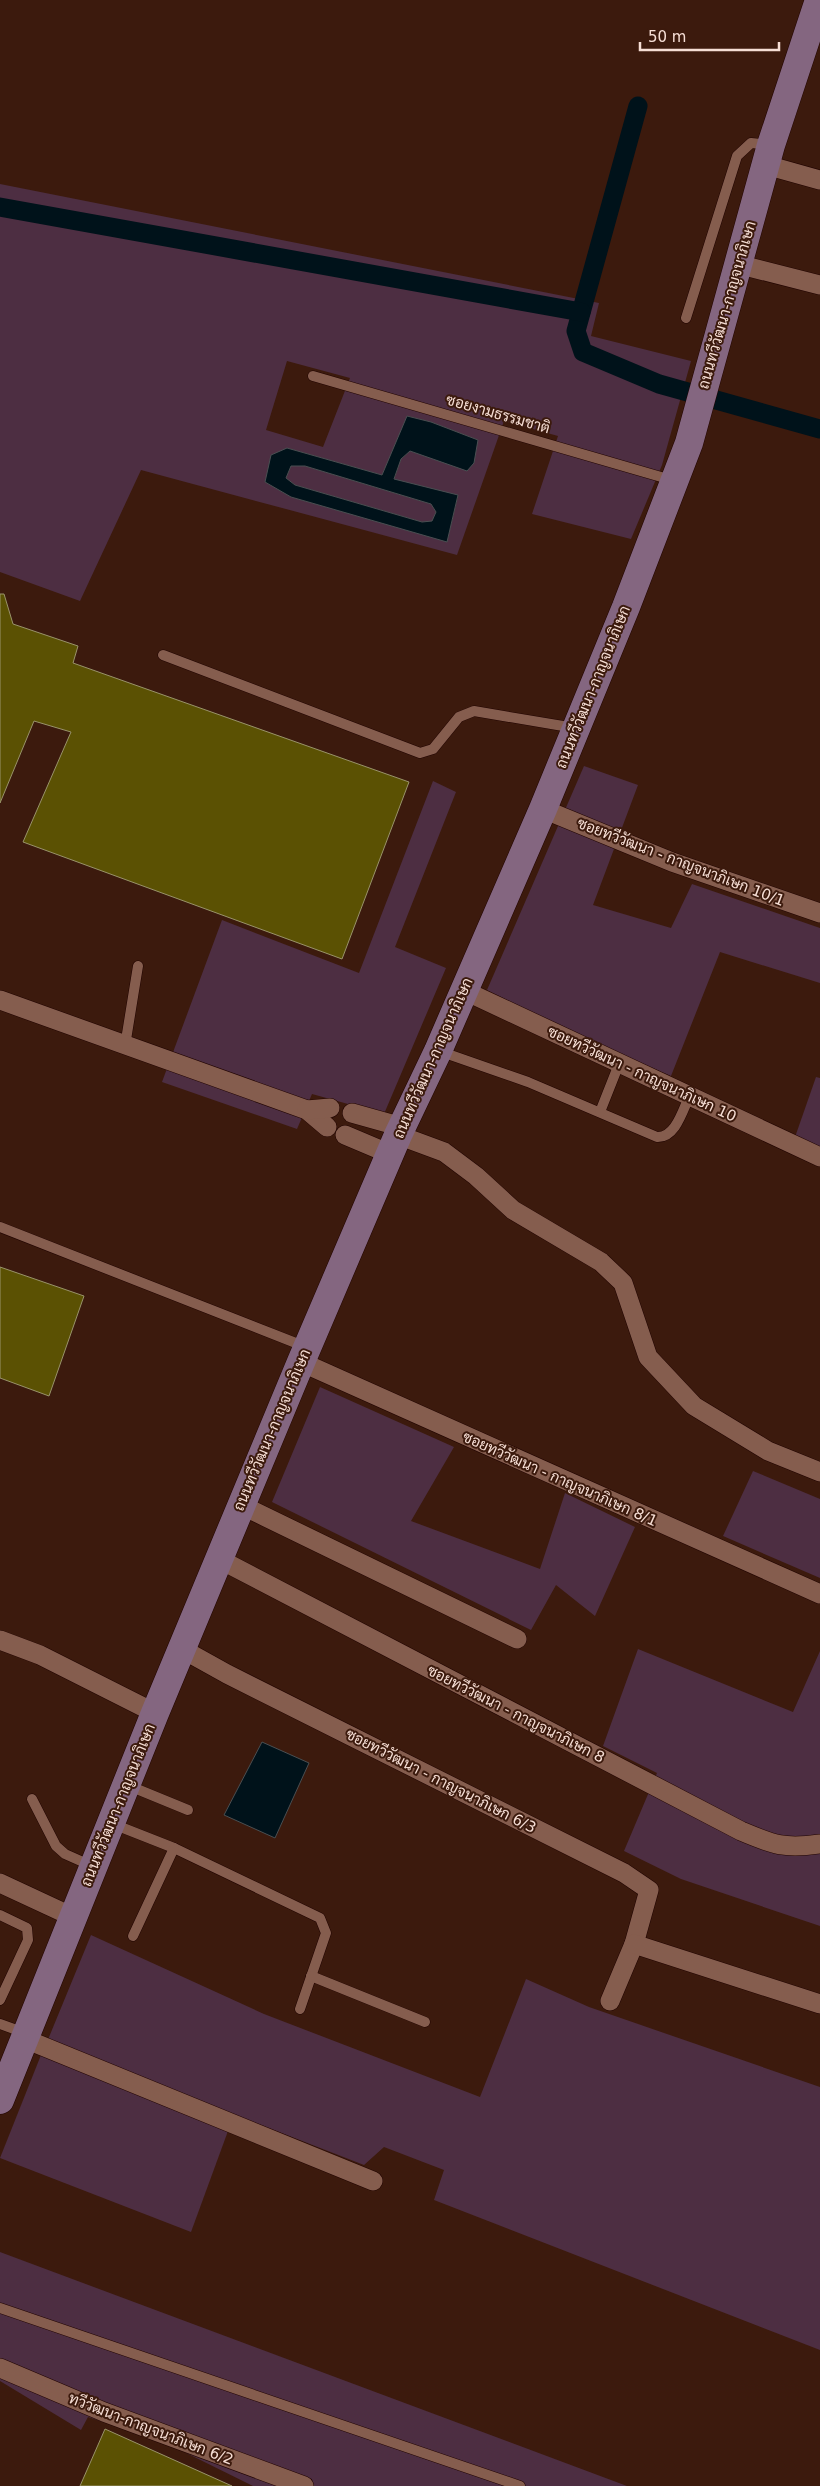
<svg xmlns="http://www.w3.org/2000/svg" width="820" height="2486" font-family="'DejaVu Sans',Sarabun,sans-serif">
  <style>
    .green { fill: #4d2e42; fill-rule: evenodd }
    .water { fill: #00121a; stroke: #4a4f52; fill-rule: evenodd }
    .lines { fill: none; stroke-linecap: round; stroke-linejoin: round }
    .canal { stroke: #00121a; stroke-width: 19 }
    .building { fill: #5b5103; stroke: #99936a }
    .lane-casing { stroke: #210400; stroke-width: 11 }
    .street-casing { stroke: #210400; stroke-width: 20 }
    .secondary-casing { stroke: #210400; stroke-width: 29 }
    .lane { stroke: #855d4e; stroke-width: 10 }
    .street { stroke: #855d4e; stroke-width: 19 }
    .secondary { stroke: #846680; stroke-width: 28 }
    .labels { text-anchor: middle; stroke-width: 4; stroke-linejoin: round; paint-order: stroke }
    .street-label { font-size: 15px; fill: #f6ded5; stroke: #3c1a0d }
  </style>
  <rect width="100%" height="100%" fill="#3c1a0d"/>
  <!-- green -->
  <g class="green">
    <path d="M 0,184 L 599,303 L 591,336 L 691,361 L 662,465 L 631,539 L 532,514 L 558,436 L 504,421 L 457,555 L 141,470 L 80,601 L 0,572 ZM 287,361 L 350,378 L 323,447 L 266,430 ZM 408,416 L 431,422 L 478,440 L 410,451 L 401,459 L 394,480 L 458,496 L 447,541 L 291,497 L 265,482 L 287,448 L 382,475 Z"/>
    <polygon points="291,466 305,466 431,504 436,512 432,522 422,522 295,485 286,478"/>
    <polygon points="584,766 638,785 593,905 671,928 692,884 820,928 820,983 720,952 671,1076 582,1037 487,990"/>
    <polygon points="433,781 456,792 395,947 446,968 384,1114 312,1094 297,1129 162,1082 222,920 359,973"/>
    <polygon points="816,1077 820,1078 820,1150 794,1140"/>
    <polygon points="320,1387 454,1447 411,1521 540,1569 565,1493 635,1527 595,1616 556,1585 531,1630 272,1502"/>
    <polygon points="753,1471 820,1499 820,1578 723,1536"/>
    <polygon points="638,1649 793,1712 820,1651 820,1926 681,1879 624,1851 657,1773 603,1746"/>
    <polygon points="91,1935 264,2014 480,2097 526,1979 589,2007 820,2087 820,2350 434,2200 444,2170 384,2147 364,2165 47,2042"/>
    <polygon points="41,2055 228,2131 191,2232 0,2158"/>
    <polygon points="0,2252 627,2486 253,2486 164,2442 88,2417 81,2430 0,2381"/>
  </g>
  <!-- water -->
  <g class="water">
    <path d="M 407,416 L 431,422 L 478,440 L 474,463 L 467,471 L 410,451 L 401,459 L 394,479 L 458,495 L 447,542 L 291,497 L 265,482 L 271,455 L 287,448 L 382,475 ZM 291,466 L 305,466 L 431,504 L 436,512 L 432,521 L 422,522 L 295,485 L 286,478 Z"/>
    <polygon points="262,1742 309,1763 275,1838 224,1815"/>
  </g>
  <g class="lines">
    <!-- canal -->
    <g class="canal">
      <polyline points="638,106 576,331 583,352 659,384 820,429"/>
      <polyline points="0,207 581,312"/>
    </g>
  </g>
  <!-- building -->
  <g class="building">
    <polygon points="0,594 4,594 13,624 78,646 73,663 409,782 342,959 23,842 71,732 34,721 0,803"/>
    <polygon points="0,1267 84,1296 49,1396 0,1378"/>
    <polygon points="105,2429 232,2486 80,2486"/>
  </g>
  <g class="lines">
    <defs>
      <g id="lane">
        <polyline points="686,318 737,156 751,143 771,145"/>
        <polyline points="313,376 675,481"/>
        <polyline points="163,655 420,753 433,749 459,717 474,711 575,728"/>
        <polyline points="125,1046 138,966"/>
        <path d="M 439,1051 L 528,1082 L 657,1137 C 676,1138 683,1109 690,1095"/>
        <polyline points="600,1112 619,1064"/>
        <polyline points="0,1227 306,1347"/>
        <polyline points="127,1785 188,1810"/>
        <polyline points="32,1799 56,1846 65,1854 92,1866"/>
        <polyline points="113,1824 174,1848 320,1918 326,1933 300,2009"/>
        <polyline points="0,1915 27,1928 28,1940 0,2000"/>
        <polyline points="133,1936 174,1848"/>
        <polyline points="311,1976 425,2022"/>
        <polyline points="0,2024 25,2033"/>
        <polyline points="0,2308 520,2486"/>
      </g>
      <g id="street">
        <polyline points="766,165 820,180"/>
        <polyline points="737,264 820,285"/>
        <polyline points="543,809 672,862 820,913"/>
        <polyline points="463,990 820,1157"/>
        <polyline points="0,1000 307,1110 327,1127"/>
        <polyline points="307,1110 330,1108"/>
        <polyline points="352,1113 402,1127"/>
        <polyline points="345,1135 390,1154"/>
        <polyline points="398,1135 444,1152 476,1176 513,1210 601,1262 623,1283 648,1357 694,1406 768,1451 820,1472"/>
        <polyline points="301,1362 820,1594"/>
        <polyline points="241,1505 517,1639"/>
        <path d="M 219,1559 L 741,1831 C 774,1845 784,1849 820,1844"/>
        <polyline points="0,1640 40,1655 155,1713"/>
        <polyline points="182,1649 227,1674 624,1873 649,1890 634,1944 610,2001"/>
        <polyline points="0,1883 73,1917"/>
        <polyline points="634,1944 820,2004"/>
        <polyline points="25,2039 373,2181"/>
        <polyline points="0,2368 104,2412 304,2486"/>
      </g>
      <polyline id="secondary" points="0,2100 155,1713 301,1362 398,1135 438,1051 543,809 626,607 689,443 771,145 819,0"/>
    </defs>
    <!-- lane casing -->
    <use href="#lane" class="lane-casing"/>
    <!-- street casing -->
    <use href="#street" class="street-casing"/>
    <!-- secondary casing -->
    <use href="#secondary" class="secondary-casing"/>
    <!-- lane -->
    <use href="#lane" class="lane"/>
    <!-- street -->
    <use href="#street" class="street"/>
    <!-- secondary -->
    <use href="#secondary" class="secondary"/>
  </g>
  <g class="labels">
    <!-- street labels -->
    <g class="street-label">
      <text transform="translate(727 305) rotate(-74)" y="5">ถนนทวีวัฒนา-กาญจนาภิเษก</text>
      <text transform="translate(498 414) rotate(16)" y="5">ซอยงามธรรมชาติ</text>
      <text transform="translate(593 687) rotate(-68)" y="5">ถนนทวีวัฒนา-กาญจนาภิเษก</text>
      <text transform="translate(681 862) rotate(21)" y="5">ซอยทวีวัฒนา - กาญจนาภิเษก 10/1</text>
      <text transform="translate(433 1058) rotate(-66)" y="5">ถนนทวีวัฒนา-กาญจนาภิเษก</text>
      <text transform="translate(642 1074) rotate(25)" y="5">ซอยทวีวัฒนา - กาญจนาภิเษก 10</text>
      <text transform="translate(272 1430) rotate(-67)" y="5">ถนนทวีวัฒนา-กาญจนาภิเษก</text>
      <text transform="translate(560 1479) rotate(24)" y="5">ซอยทวีวัฒนา - กาญจนาภิเษก 8/1</text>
      <text transform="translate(516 1714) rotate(27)" y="5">ซอยทวีวัฒนา - กาญจนาภิเษก 8</text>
      <text transform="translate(441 1781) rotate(27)" y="5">ซอยทวีวัฒนา - กาญจนาภิเษก 6/3</text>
      <text transform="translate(118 1805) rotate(-68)" y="5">ถนนทวีวัฒนา-กาญจนาภิเษก</text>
      <text transform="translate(151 2429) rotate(21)" y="5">ทวีวัฒนา-กาญจนาภิเษก 6/2</text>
    </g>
  </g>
  <!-- scale -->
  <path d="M640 42v8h139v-8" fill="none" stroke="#f6ded5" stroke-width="2.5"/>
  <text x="648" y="42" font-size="15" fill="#f6ded5" stroke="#3c1a0d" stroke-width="4" paint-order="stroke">50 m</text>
</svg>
